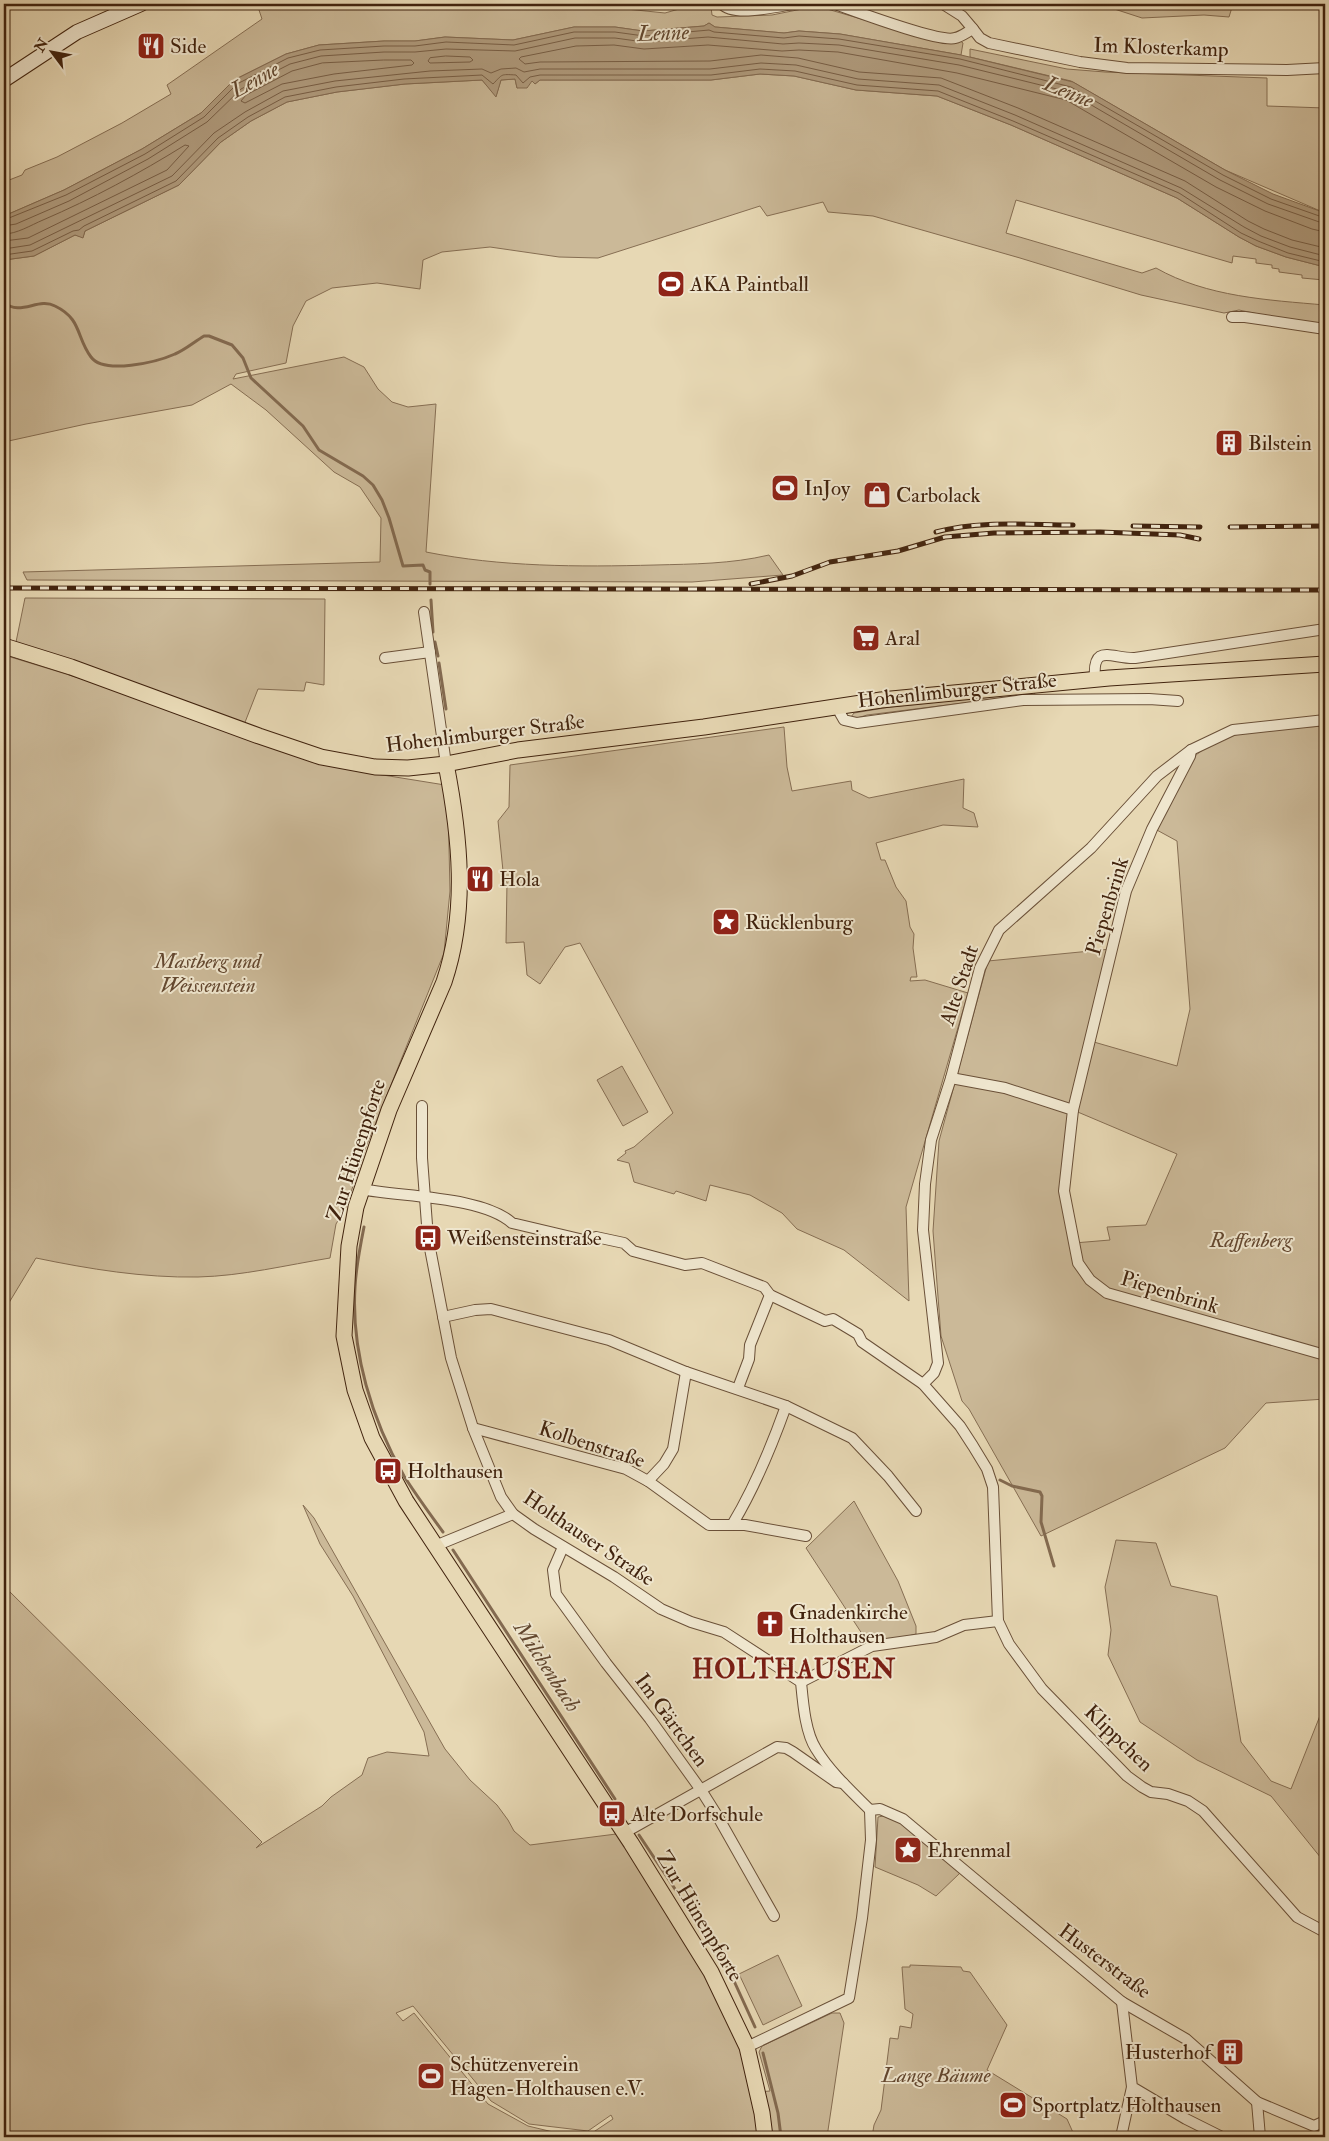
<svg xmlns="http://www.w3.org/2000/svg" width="1329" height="2141" font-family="'IM FELL Double Pica',serif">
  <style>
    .green { fill: #cbb998; stroke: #866e53; fill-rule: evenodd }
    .water { fill: #af9a7c; stroke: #836a50 }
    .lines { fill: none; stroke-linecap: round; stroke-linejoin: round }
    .shore { stroke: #785e45; stroke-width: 1 }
    .stream { stroke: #836a50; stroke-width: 3 }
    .street-casing { stroke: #6a5038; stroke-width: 12 }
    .secondary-casing { stroke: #41230e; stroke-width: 16 }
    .primary-casing { stroke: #41230e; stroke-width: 17 }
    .street { stroke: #efe6ce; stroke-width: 10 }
    .secondary { stroke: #efe6ce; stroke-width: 14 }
    .primary { stroke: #e7d8b4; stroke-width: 15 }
    .rail-casing { stroke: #41230e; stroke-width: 5 }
    .rail { stroke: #efe6ce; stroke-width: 3; stroke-dasharray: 9; stroke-linecap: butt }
    .labels { text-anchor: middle; stroke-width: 4; stroke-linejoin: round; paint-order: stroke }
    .poi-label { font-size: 21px; fill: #41230e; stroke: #efe6ce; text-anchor: start }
    .street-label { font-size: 21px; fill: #41230e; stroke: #efe6ce }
    .park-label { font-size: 21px; font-style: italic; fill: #644830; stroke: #efe6ce }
    .water-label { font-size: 22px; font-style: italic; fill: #62472f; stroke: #efe6ce }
    .district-label { font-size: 26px; font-weight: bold; letter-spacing: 1px; fill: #7a1f14; stroke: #efe6ce }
  </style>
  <rect width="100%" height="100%" fill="#e7d8b4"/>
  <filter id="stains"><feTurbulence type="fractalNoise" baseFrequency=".004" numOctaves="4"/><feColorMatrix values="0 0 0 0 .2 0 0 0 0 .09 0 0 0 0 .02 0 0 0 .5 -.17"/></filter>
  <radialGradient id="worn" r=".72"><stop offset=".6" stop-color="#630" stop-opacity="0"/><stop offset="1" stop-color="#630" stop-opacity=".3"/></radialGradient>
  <!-- green -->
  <g class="green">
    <polygon points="257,4 578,4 665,13 679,9 711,7 712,15 717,17 772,15 817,6 943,43 953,43 959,40 963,43 961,55 840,34 799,31 784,33 715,27 709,23 704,26 643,31 615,27 574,27 513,40 445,37 415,41 384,41 319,45 286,54 234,80 201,113 142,149 64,190 4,216 4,182 22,175 25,170 57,157 122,123 171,94 167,85 262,19"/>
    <polygon points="1099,4 1233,4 1229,17 1204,15 1142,18"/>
    <polygon points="970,49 1067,69 1105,72 1267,78 1267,106 1325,108 1325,213 1225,170 1071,81 970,57"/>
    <path d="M 760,74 L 794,76 L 856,90 L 937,96 L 1011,125 L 1177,198 L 1239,237 L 1256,246 L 1286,257 L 1325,267 L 1325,283 L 1324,280 L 1302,278 L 1302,275 L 1279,272 L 1279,269 L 1272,268 L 1272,265 L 1256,263 L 1256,259 L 1233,256 L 1232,263 L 1016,200 L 1006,233 L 1142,273 L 1156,268 C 1207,297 1268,300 1325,305 L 1325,324 L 1282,319 L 1239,310 L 1224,313 L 1141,295 L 1020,258 L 873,216 L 828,212 L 823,202 L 767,216 L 760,206 L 598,258 L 559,257 L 490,247 L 442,252 L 423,260 L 420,289 L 377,283 L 332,288 L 306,301 L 293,326 L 286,363 L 236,374 L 233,379 L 344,357 L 364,367 L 378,389 L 392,402 L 408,407 L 436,404 L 426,552 C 501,567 578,567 655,565 C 693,564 731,564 769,555 L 783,575 L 692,582 L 27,580 L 23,572 L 380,562 L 381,518 L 360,487 L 334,472 L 266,410 L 231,384 L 192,405 L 86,424 L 4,442 L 4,260 L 34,256 L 75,235 L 83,237 L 85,231 L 179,185 L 221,142 L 251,121 L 287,102 L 337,92 L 405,84 L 482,80 L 496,96 L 501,80 L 515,79 L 517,88 L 532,80 L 535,84 L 540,80 L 711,80 Z"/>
    <polygon points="25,598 325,599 324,685 306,682 304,691 258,689 242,730 15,647"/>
    <path d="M 4,655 L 131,694 L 358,771 L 445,785 L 448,803 L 450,891 L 444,953 L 366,1147 L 346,1207 L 336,1224 L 330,1258 C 287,1265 242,1276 198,1277 C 144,1278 89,1269 36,1258 L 4,1311 Z"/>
    <polygon points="1035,692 1034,697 1003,698 867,715 854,719 851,717 854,713 890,707"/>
    <path d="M 1325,726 L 1325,1399 L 1266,1403 L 1225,1448 L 1041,1536 L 969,1409 L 962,1401 L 941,1336 L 933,1231 L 939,1141 L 988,961 L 1111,949 L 1087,1040 L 1177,1066 L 1190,1009 L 1177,841 L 1155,829 L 1191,760 C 1224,725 1282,729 1325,726 ZM 1073,1110 L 1177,1154 L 1146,1225 L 1107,1227 L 1110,1240 L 1074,1243 L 1064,1191 Z"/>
    <polygon points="784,727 787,767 792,791 851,781 852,790 869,798 964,779 963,808 974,813 978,827 943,825 876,843 881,860 885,860 896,887 906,901 910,927 914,934 913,948 917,977 911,977 910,981 925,980 968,993 906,1207 909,1301 844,1250 797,1229 782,1213 750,1195 710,1185 706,1201 676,1191 674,1194 634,1182 629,1163 617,1160 626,1153 625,1151 634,1147 673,1113 580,943 565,947 540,984 527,975 524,942 506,943 507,882 504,881 498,821 509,807 510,765"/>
    <polygon points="622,1066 648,1112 623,1126 597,1080"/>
    <polygon points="854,1501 898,1581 916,1626 916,1634 870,1646 806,1548"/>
    <path d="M 303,1505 L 314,1518 L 445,1749 L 470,1780 L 497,1805 L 508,1820 L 514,1831 L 530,1845 L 624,1833 L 711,1972 L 758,2092 L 770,2091 L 759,2052 L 762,2046 L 832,2013 L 840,2013 L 844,2023 L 827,2137 L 4,2137 L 4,1586 L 262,1842 L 256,1848 L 322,1806 L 331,1797 L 362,1775 L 368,1758 L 387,1752 L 429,1756 L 424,1732 L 353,1596 L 320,1544 ZM 413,2006 L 491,2101 L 529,2124 L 588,2131 L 611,2115 L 613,2119 L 586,2137 L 574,2137 L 528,2126 L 488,2104 L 414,2013 L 403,2021 L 396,2013 Z"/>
    <polygon points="1116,1540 1156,1543 1171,1586 1217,1596 1241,1742 1271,1781 1291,1789 1325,1703 1325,1863 1271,1796 1197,1760 1140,1722 1108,1655 1111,1630 1105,1587"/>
    <polygon points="888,1815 906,1825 960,1873 936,1896 918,1885 875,1867 878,1817"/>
    <polygon points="778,1955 802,2006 763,2025 739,1974"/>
    <polygon points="910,1965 961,1967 963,1971 970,1972 1007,2025 987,2070 1067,2119 1075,2137 872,2137 874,2125 881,2110 890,2038 898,2039 900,2026 911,2028 913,2014 905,2009 902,1967 910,1967"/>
  </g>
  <!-- water -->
  <polygon class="water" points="709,23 715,27 784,33 799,31 840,34 961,55 1073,82 1225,170 1273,194 1325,213 1325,267 1286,257 1256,246 1239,237 1177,198 1011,125 937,96 856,90 794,76 760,74 711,80 540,80 535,84 532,81 527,88 517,88 515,79 501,80 496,97 482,80 405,84 337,92 287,102 251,121 221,142 179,185 85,231 83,238 75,235 34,256 4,260 4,216 64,190 142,149 201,113 234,80 286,54 319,45 384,41 415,41 445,37 513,40 574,27 615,27 643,31 704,26"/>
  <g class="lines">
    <!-- shore -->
    <g class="shore">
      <polygon points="446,56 470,57 473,60 470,62 430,63 428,61 430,58"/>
      <polygon points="384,60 411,60 414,63 412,65 334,74 282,84 245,103 241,101 246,95 292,71 322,63"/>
      <polyline points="4,220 66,195 145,154 204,117 237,84 288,58 320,50 384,46 415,46 446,42 514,45 574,32 615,32 644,36 709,30 714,32 784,38 799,36 839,39 960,59 1071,87 1223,175 1271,199 1325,218"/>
      <polyline points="4,226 16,224 69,201 148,159 207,122 241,89 290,64 321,56 384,52 415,52 446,49 515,51 575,38 615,38 644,42 708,37 783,44 799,43 839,45 959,65 1069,92 1220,180 1268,204 1325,224"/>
      <polyline points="1325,232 1312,229 1265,211 1216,187 1066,100 957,73 838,52 799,50 782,51 708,45 644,49 614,45 576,46 521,57 519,59 525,64 540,62 710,61 761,55 798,58 859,72 941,78 1018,108 1185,181 1248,221 1264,229 1292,240 1325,248"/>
      <path d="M 4,234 C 17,234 31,225 43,220 C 92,199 140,173 185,145 L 189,146 L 167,170 L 28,238 L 4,241"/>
      <polyline points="4,249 30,245 172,176 214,133 245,112 283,91 335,81 430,71 482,69 491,73 501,69 516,68 524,72 540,69 710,69 761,63 796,65 858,79 939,85 1015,115 1181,188 1244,227 1261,236 1290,247 1325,256"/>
      <path d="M 4,255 L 32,251 L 73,231 L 79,230 L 84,226 L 176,181 L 218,138 L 248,117 L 285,97 L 336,87 L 404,79 L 482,75 L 493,84 C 503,74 500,74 516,75 L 523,83 L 530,77 L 540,75 L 711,75 L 760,69 L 795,71 L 857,85 L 938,91 L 1013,121 L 1179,193 L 1241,233 L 1258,241 L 1288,253 L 1325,262"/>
    </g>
    <!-- stream -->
    <g class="stream">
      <path d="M 4,302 C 20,317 38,297 55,306 C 82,319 76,337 91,357 C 104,375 157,362 175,354 C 185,350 194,342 204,336 L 209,336 L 232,345 L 243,358 L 251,378 L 303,426 L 319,450 L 363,476 L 373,485 L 382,500 L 389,518 L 403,566 L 423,565 L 425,570 L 430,572 L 430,584"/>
      <polyline points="431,600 433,632"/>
      <polyline points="435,642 438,656"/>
      <polyline points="439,663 446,709"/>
      <path d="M 364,1227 C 360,1247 356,1267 355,1287 C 351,1352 372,1420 404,1476 C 416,1495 430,1514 443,1532"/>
      <polyline points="1000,1480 1012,1486 1040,1492 1042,1496 1041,1522 1054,1566"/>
      <polyline points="453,1550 615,1799"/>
      <polyline points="639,1835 729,1970 755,2027"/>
      <polyline points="763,2053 778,2113 781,2137"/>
    </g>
    <defs>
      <g id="street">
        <path d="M 722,4 C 733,17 776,7 792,4"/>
        <path d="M 835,4 C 855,11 940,43 955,38 C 961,37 967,32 973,29 L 980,38 L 989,43 L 1080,62 L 1127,68 L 1287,70 L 1325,68"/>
        <polyline points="943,4 962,16 973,29"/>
        <polyline points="1232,317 1245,317 1325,329"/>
        <polyline points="424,612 446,764"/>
        <polyline points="385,658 430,652"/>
        <path d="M 1095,679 C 1092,642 1112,659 1135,658 L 1325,629"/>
        <polyline points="839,707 840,713 844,720 857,723 1023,700 1149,699 1178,701"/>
        <polyline points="951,1078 1005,1088 1073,1110 1064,1191 1078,1263 1090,1280 1107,1293 1325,1355"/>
        <path d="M 422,1106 L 422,1158 L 428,1238 L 451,1358 L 473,1428 L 501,1497 L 513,1514 L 534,1529 L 614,1577 L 661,1609 L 691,1622 L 724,1632 L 801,1682 C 803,1702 805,1732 816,1749 C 830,1772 852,1792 870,1810"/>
        <polyline points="1073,1110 1126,891 1152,829 1190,756 1191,750"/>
        <path d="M 361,1189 C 401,1197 482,1196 512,1223 L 584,1240 L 596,1237 L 624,1243 L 633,1251 L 685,1265 L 702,1263 L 764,1287 L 770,1295 L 825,1321 L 833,1319 L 858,1334 L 862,1342 L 923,1384 L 960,1426 L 973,1446 L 987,1469 L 993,1487 L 998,1621 L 1009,1644 L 1042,1689 L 1127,1776 L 1142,1787 L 1151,1792 L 1168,1794 L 1188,1801 L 1203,1811 L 1297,1917 L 1325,1932"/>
        <polyline points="443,1317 475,1310 491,1309 609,1340 686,1372"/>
        <polyline points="923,1384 934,1373 938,1363 923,1230 925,1184 931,1140 951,1078 980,968 999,930 1091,848 1157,776 1191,750 1233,730 1325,720"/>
        <polyline points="738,1388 749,1359 750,1345 770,1295"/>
        <polyline points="473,1428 626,1469 648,1481 709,1525 745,1525 806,1536"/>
        <polyline points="648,1481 664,1464 673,1449 686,1372 786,1406 852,1438 888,1476 916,1511"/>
        <path d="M 732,1525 C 755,1487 771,1448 786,1406"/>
        <polyline points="435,1546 513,1514"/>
        <polyline points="563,1547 553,1570 556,1594 606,1663 650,1719 701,1790 718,1817 774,1916"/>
        <polyline points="801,1682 872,1646 936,1637 964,1625 998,1621"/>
        <polyline points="870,1810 880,1809 903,1819 1110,1992 1122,2002 1186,2039 1257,2102 1314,2126 1325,2121"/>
        <polyline points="624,1833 777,1747 786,1748 793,1752 836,1782 843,1783"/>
        <polyline points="1122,2002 1132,2087 1186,2119 1222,2137"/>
        <polyline points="747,2047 849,1998 862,1918 871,1840 870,1810"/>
        <polyline points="1257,2102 1260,2137"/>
        <polyline points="1121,2137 1132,2087"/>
      </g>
      <polyline id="secondary" points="4,80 77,32 141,4"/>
      <g id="primary">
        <polyline points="4,646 71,667 259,736 321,757 375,767 408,768 446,764 518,750 704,727 881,700 1109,678 1325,664"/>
        <path d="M 446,764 C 460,836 468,911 444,982 L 389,1110 L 356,1207 L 349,1246 L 344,1336 L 355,1390 L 372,1438 L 406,1501 L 631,1843 L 711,1972 L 747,2047 L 762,2113 L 765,2137"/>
      </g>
    </defs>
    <!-- street casing -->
    <use href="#street" class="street-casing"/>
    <!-- secondary casing -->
    <use href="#secondary" class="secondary-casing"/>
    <!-- primary casing -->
    <use href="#primary" class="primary-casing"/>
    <!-- street -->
    <use href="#street" class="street"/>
    <!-- secondary -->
    <use href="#secondary" class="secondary"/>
    <!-- primary -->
    <use href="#primary" class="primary"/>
    <defs>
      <g id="rail">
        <polyline points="1133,526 1200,527"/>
        <polyline points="1230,527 1325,526"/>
        <path d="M 936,532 C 981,520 1028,525 1073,525"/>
        <polyline points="751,584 792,576 830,562 898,551 945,537 994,533 1100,532 1180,535 1199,539"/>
        <polyline points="4,588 1325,590"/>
      </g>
    </defs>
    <!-- rail casing -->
    <use href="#rail" class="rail-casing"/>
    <!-- rail -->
    <use href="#rail" class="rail"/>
  </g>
  <!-- icons -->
  <defs>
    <symbol id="restaurant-square" viewBox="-11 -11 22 22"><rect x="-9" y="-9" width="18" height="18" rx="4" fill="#8f2418" stroke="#efe6ce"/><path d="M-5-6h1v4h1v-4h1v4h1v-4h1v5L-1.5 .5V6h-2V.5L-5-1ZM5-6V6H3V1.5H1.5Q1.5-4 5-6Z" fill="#fff"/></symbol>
    <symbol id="stadium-square" viewBox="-11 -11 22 22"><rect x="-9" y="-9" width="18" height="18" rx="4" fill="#8f2418" stroke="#efe6ce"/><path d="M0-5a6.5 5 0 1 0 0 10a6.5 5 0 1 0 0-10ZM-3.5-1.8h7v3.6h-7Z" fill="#fff"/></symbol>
    <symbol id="building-square" viewBox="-11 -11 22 22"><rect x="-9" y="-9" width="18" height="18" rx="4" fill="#8f2418" stroke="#efe6ce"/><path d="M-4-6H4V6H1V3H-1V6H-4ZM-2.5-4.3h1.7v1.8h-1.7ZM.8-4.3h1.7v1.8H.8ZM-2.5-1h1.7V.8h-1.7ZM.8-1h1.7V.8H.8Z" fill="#fff"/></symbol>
    <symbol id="shop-square" viewBox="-11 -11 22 22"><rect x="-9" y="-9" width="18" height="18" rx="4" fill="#8f2418" stroke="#efe6ce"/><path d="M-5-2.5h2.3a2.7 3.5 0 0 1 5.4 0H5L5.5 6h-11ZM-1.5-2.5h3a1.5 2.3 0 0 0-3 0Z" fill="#fff"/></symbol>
    <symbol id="supermarket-square" viewBox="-11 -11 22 22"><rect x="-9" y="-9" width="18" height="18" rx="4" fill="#8f2418" stroke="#efe6ce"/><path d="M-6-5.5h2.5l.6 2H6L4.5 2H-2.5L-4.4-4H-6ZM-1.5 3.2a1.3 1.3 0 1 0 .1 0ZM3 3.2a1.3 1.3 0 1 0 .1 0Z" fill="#fff"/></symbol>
    <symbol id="sight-square" viewBox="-11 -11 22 22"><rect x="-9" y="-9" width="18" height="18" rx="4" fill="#8f2418" stroke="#efe6ce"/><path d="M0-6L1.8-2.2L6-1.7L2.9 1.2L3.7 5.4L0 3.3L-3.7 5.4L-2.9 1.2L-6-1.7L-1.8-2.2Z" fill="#fff"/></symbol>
    <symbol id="bus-square" viewBox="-11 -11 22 22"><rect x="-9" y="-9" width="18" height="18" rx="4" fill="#8f2418" stroke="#efe6ce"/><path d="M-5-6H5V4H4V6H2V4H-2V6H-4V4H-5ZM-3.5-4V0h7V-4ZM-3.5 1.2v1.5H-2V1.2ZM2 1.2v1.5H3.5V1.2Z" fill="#fff"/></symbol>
    <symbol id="church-square" viewBox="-11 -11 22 22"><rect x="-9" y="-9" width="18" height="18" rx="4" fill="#8f2418" stroke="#efe6ce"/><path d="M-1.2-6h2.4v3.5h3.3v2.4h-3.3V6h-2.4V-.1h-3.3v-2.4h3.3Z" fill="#fff"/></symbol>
  </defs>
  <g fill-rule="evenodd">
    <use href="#restaurant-square" x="135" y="30" width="32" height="32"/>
    <use href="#stadium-square" x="655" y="268" width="32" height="32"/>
    <use href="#building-square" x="1213" y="427" width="32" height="32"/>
    <use href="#stadium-square" x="769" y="472" width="32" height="32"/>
    <use href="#shop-square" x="861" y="479" width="32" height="32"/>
    <use href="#supermarket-square" x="850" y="622" width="32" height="32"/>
    <use href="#restaurant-square" x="464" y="863" width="32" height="32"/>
    <use href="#sight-square" x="710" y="906" width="32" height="32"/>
    <use href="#bus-square" x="412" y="1222" width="32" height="32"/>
    <use href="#bus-square" x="372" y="1455" width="32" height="32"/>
    <use href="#church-square" x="754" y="1608" width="32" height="32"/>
    <use href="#bus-square" x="596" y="1798" width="32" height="32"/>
    <use href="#sight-square" x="892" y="1834" width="32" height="32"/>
    <use href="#building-square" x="1214" y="2036" width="32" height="32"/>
    <use href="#stadium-square" x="415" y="2060" width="32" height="32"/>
    <use href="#stadium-square" x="997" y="2089" width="32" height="32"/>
  </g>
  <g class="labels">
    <!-- poi labels -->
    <g class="poi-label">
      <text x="170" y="53">Side</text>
      <text x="690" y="291">AKA Paintball</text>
      <text x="1248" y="450">Bilstein</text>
      <text x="804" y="495">InJoy</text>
      <text x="896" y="502">Carbolack</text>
      <text x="885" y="645">Aral</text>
      <text x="499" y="886">Hola</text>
      <text x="745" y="929">Rücklenburg</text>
      <text x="447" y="1245">Weißensteinstraße</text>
      <text x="407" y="1478">Holthausen</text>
      <text x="789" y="1619">Gnadenkirche<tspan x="789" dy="24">Holthausen</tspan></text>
      <text x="631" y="1821">Alte Dorfschule</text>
      <text x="927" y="1857">Ehrenmal</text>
      <text x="1211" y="2059" text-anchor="end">Husterhof</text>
      <text x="450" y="2071">Schützenverein<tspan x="450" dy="24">Hagen-Holthausen e.V.</tspan></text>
      <text x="1032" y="2112">Sportplatz Holthausen</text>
    </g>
    <!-- street labels -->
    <g class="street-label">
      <text transform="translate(1161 47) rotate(2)" y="7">Im Klosterkamp</text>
      <text transform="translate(957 690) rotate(-6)" y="7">Hohenlimburger Straße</text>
      <text transform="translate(485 733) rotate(-7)" y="7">Hohenlimburger Straße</text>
      <text transform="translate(1107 906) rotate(-73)" y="7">Piepenbrink</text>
      <text transform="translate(959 985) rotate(-72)" y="7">Alte Stadt</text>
      <text transform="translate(356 1150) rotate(-72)" y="7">Zur Hünenpforte</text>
      <text transform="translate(1170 1292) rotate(17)" y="7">Piepenbrink</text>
      <text transform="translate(592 1444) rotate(18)" y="7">Kolbenstraße</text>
      <text transform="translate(589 1538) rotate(34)" y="7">Holthauser Straße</text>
      <text transform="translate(672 1720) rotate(54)" y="7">Im Gärtchen</text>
      <text transform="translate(1119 1738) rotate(44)" y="7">Klippchen</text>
      <text transform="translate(700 1916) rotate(59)" y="7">Zur Hünenpforte</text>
      <text transform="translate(1105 1961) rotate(37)" y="7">Husterstraße</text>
    </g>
    <!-- park labels -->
    <g class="park-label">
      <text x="208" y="968">Mastberg und<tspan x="208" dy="24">Weissenstein</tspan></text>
      <text x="1251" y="1247">Raffenberg</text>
      <text x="936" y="2082">Lange Bäume</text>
    </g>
    <!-- water labels -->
    <g class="water-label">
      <text transform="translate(663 32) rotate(-2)" y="8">Lenne</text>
      <text transform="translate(254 79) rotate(-29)" y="8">Lenne</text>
      <text transform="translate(1069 91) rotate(22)" y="8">Lenne</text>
      <text transform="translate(548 1666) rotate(57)" y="8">Milchenbach</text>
    </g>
    <!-- district labels -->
    <g class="district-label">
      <text x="794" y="1678">HOLTHAUSEN</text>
    </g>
  </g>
  <!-- margin -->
  <rect width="1329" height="2141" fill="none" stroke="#e7d8b4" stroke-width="20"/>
  <rect x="5" y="5" width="1319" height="2131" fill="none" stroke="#41230e" stroke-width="2.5"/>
  <rect x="10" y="10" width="1309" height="2121" fill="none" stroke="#41230e"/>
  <!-- north arrow -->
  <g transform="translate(52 52) rotate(302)" stroke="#efe6ce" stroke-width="4" paint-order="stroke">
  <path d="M0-4L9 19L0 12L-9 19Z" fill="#41230e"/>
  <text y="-8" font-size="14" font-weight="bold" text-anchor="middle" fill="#41230e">N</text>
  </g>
  <rect width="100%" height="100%" filter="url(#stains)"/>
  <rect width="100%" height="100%" fill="url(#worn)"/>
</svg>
